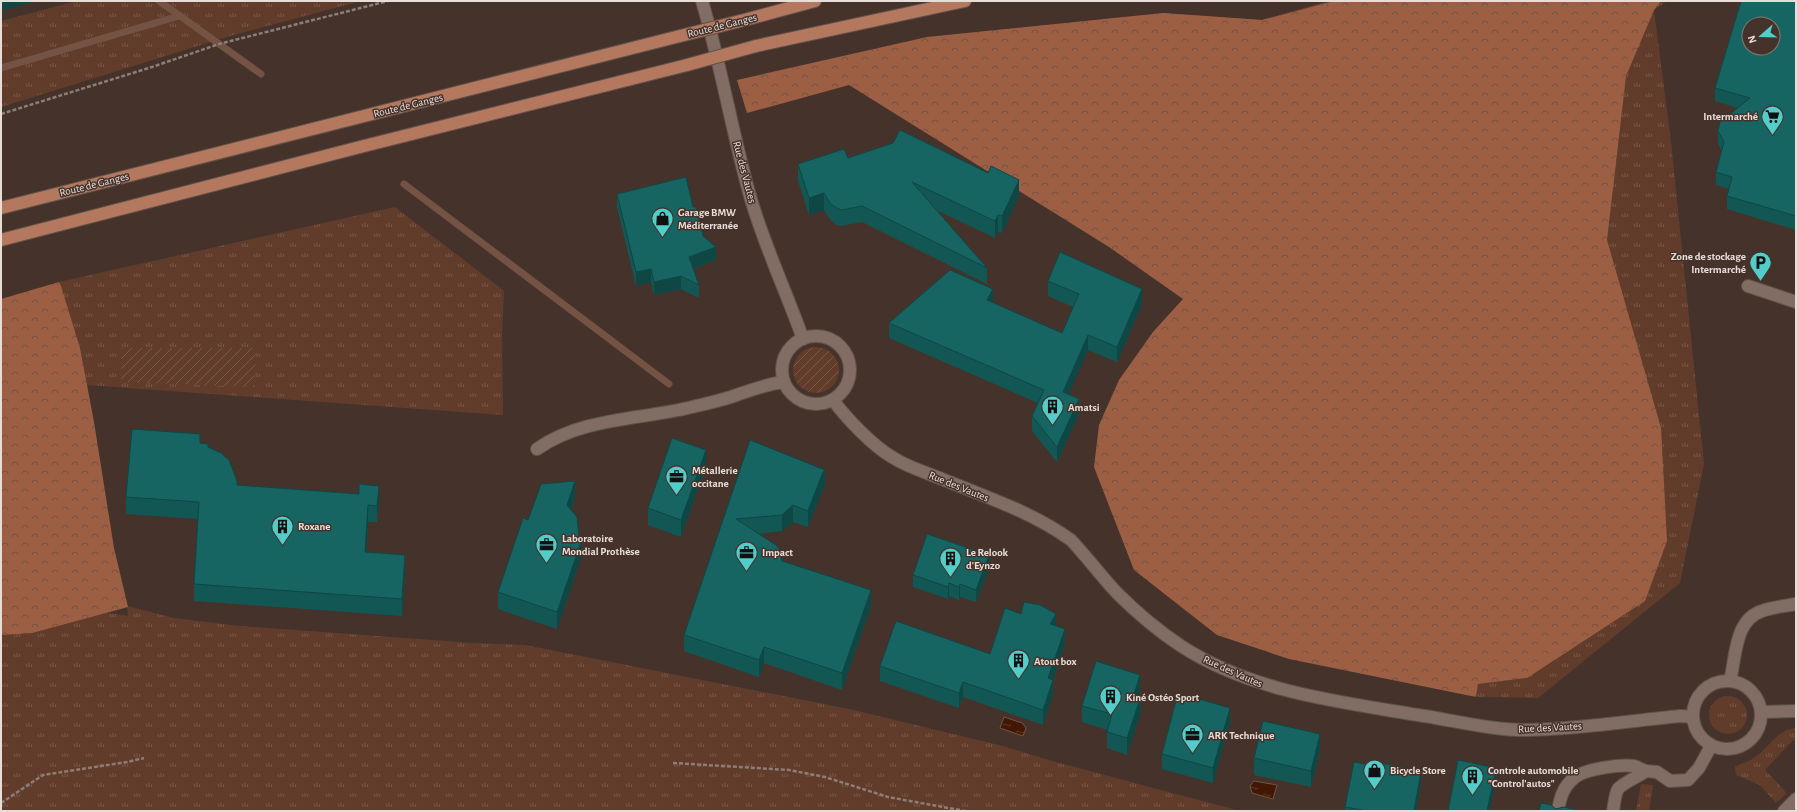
<svg xmlns="http://www.w3.org/2000/svg" width="1797" height="812" font-family="'Alegreya Sans',sans-serif">
  <style>
    .grass { fill: url(#grass-tufts) }
    .forest { fill: url(#forest-crowns) }
    .garden { fill: url(#garden-furrows) }
    .water { fill: url(#water-ripples); stroke: #745344 }
    .lines { fill: none; stroke-linecap: round; stroke-linejoin: round }
    .stream { stroke: #745344; stroke-width: 7 }
    .minor-casing { stroke: #60514a; stroke-width: 14 }
    .major-casing { stroke: #60514a; stroke-width: 14 }
    .path { stroke: #8c7d76; stroke-width: 2.5; stroke-dasharray: 4 2; stroke-linecap: butt }
    .minor { stroke: #826d64; stroke-width: 12 }
    .major { stroke: #b3785e; stroke-width: 12 }
    .major-bridge-casing { stroke: #60514a; stroke-width: 14; stroke-linecap: butt }
    .major-bridge { stroke: #b3785e; stroke-width: 12 }
    .wall { fill: #135755 }
    .shaded-wall { fill: #0f4745 }
    .building { fill: #166563; stroke: #0f4745; fill-rule: evenodd }
    .labels { text-anchor: middle; stroke-width: 3; stroke-linejoin: round; paint-order: stroke }
    .street-label { font-size: 11px; fill: #e9ddd8; stroke: #45332b }
    .poi-label { font-size: 11px; font-weight: bold; fill: #e9ddd8; stroke: #45332b; text-anchor: start }
  </style>
  <defs>
    <pattern id="grass-tufts" width="24" height="20" patternUnits="userSpaceOnUse"><rect width="24" height="20" fill="#623c2b"/><path d="M3 7l-1-3M5 7V3M7 7l1-3M15 17l-1-3M17 17v-4M19 17l1-3" fill="none" stroke="#785849"/></pattern>
    <pattern id="forest-crowns" width="20" height="18" patternUnits="userSpaceOnUse"><rect width="20" height="18" fill="#9d5f44"/><path d="M2 6a3 3 0 1 1 6 0M12 15a3 3 0 1 1 6 0" fill="none" stroke="#765243"/></pattern>
    <pattern id="garden-furrows" width="10" height="10" patternUnits="userSpaceOnUse"><rect width="10" height="10" fill="#623c2b"/><path d="M-1 1l2-2M0 10L10 0M9 11l2-2" fill="none" stroke="#785849"/></pattern>
    <pattern id="water-ripples" width="26" height="14" patternUnits="userSpaceOnUse"><rect width="26" height="14" fill="#421804"/><path d="M2 4q2-2 4 0t4 0M15 11q2-2 4 0t4 0" fill="none" stroke="#5d3928"/></pattern>
  </defs>
  <rect width="100%" height="100%" fill="#45332b"/>
  <!-- grass -->
  <g class="grass">
    <polygon points="77,1 361,1 230,36 1,107 1,21"/>
    <polygon points="1328,1 1667,1 1654,10 1671,142 1704,464 1680,583 1538,698 1476,697 1478,684 1527,678 1163,13 1262,20"/>
    <polygon points="395,207 504,291 502,335 503,415 87,385 80,348 61,287 59,282"/>
    <polygon points="1,597 128,616 127,606 174,618 239,626 473,643 525,645 849,709 1003,746 1052,761 1240,811 1,811"/>
    <circle cx="1728" cy="715" r="19"/>
    <path d="M 1796,728 L 1796,740 L 1794,739 L 1765,770 L 1784,790 L 1786,794 L 1776,803 L 1760,785 L 1736,775 L 1735,767 C 1742,763 1749,762 1755,757 C 1770,747 1777,729 1796,728 Z"/>
    <polygon points="1641,784 1653,785 1649,811 1636,811"/>
  </g>
  <!-- forest -->
  <g class="forest">
    <polygon points="1334,1 1661,1 1654,10 1626,76 1607,240 1661,428 1667,541 1645,601 1527,678 1478,684 1476,697 1289,659 1217,635 1134,570 1094,467 1099,425 1119,380 1153,332 1183,299 1109,247 849,85 747,113 737,80 927,37 1163,13 1262,20"/>
    <polygon points="59,282 61,286 80,348 94,422 114,548 128,607 32,633 1,635 1,299"/>
  </g>
  <!-- garden -->
  <g class="garden">
    <circle cx="816" cy="370" r="23"/>
    <polygon points="121,348 256,348 255,387 121,382"/>
  </g>
  <!-- water -->
  <g class="water">
    <polygon points="1004,717 1022,723 1026,728 1023,736 1000,728"/>
    <polygon points="1254,781 1277,785 1273,799 1252,793 1250,786"/>
  </g>
  <g class="lines">
    <!-- stream -->
    <g class="stream">
      <polyline points="159,1 261,74"/>
      <polyline points="1,68 179,16"/>
      <polyline points="404,184 669,384"/>
    </g>
    <defs>
      <g id="minor">
        <path d="M 702,1 C 721,65 732,132 750,196 C 764,245 786,291 803,339"/>
        <polyline points="1748,286 1796,302"/>
        <circle cx="816" cy="370" r="34"/>
        <path d="M 833,400 C 846,418 873,446 892,457 C 907,467 925,472 942,479 C 986,497 1032,512 1071,540 C 1087,557 1101,576 1117,593 C 1135,611 1160,632 1181,646 C 1254,693 1341,702 1424,716 C 1457,721 1492,730 1526,730 C 1578,729 1629,721 1680,716 L 1693,717"/>
        <path d="M 537,449 C 583,417 640,420 692,407 C 705,404 718,401 731,397 C 749,391 765,384 784,382"/>
        <path d="M 1730,681 C 1736,658 1734,620 1762,611 C 1773,607 1785,606 1796,604"/>
        <circle cx="1727" cy="715" r="34"/>
        <polyline points="1762,712 1796,711"/>
        <path d="M 1558,811 C 1560,798 1563,787 1574,778 C 1584,769 1621,764 1634,766 C 1638,767 1642,770 1646,771"/>
        <path d="M 1613,811 C 1614,805 1615,794 1618,789 C 1624,782 1638,777 1646,771 L 1657,772 L 1670,781 L 1688,780 L 1699,768 L 1711,746"/>
        <polyline points="1784,811 1796,799"/>
      </g>
      <g id="major">
        <polyline points="748,19 815,1"/>
        <polyline points="756,46 965,1"/>
        <polyline points="1,208 680,36"/>
        <polyline points="1,240 360,147 687,65"/>
      </g>
    </defs>
    <!-- minor casing -->
    <use href="#minor" class="minor-casing"/>
    <!-- major casing -->
    <use href="#major" class="major-casing"/>
    <!-- path -->
    <g class="path">
      <polyline points="1,114 152,67 219,44 388,1"/>
      <polyline points="673,763 789,770 825,777 888,797 965,811"/>
      <polyline points="1,803 43,775 127,762 144,758"/>
    </g>
    <!-- minor -->
    <use href="#minor" class="minor"/>
    <!-- major -->
    <use href="#major" class="major"/>
    <defs>
      <g id="major-bridge">
        <polyline points="680,36 748,19"/>
        <polyline points="687,65 756,46"/>
      </g>
    </defs>
    <!-- major-bridge casing -->
    <use href="#major-bridge" class="major-bridge-casing"/>
    <!-- major-bridge -->
    <use href="#major-bridge" class="major-bridge"/>
  </g>
  <!-- wall -->
  <g class="wall">
    <polygon points="1796,1 1796,230 1727,209 1727,196 1729,189 1716,185 1716,172 1722,151 1718,144 1718,131 1738,108 1715,101 1715,88"/>
    <polygon points="848,158 1019,196 1002,233 998,231 995,238 936,210 987,268 987,284 862,222 841,226 835,224 830,219 824,210 809,215 798,181 798,164"/>
    <polygon points="617,194 693,207 703,236 716,260 693,269 699,285 699,298 681,289 654,295 651,282 636,286 617,207"/>
    <polygon points="1048,281 1142,304 1117,362 1088,350 1068,394 1079,414 1057,462 1032,431 1032,416 1038,403 889,338 889,323 993,303 1062,333 1073,307 1048,296"/>
    <polygon points="750,440 825,487 823,489 808,527 793,522 782,531 759,534 782,561 871,606 842,690 764,663 759,677 684,651 684,635"/>
    <polygon points="200,443 208,447 237,485 379,502 377,522 368,522 366,553 405,572 402,616 194,601 194,584 198,519 126,514 126,497"/>
    <polygon points="706,467 681,537 648,525 648,508"/>
    <polygon points="575,498 571,510 579,538 582,555 557,629 498,609 498,592"/>
    <polygon points="989,568 976,602 960,597 959,600 949,596 948,599 913,587 913,575"/>
    <polygon points="1056,626 1065,644 1053,680 1053,695 1043,725 963,697 959,708 880,681 880,666 990,654"/>
    <polygon points="1140,692 1139,695 1141,712 1127,755 1107,748 1107,730 1082,722 1082,706"/>
    <polygon points="1230,722 1213,783 1162,769 1162,754"/>
    <polygon points="1320,750 1311,787 1254,775 1254,758"/>
    <polygon points="1371,765 1421,782 1416,811 1345,811 1345,807"/>
  </g>
  <!-- shaded-wall -->
  <g class="shaded-wall">
    <polygon points="1,1 38,1 1,11"/>
    <polygon points="1019,180 1019,196 1002,233 1002,216"/>
    <polygon points="824,193 824,210 809,215 809,198"/>
    <polygon points="998,215 998,231 995,238 995,221"/>
    <polygon points="716,247 716,260 689,270 689,257"/>
    <polygon points="651,269 651,282 636,286 636,272"/>
    <polygon points="681,276 681,289 654,295 654,282"/>
    <polygon points="993,289 993,303 987,300"/>
    <polygon points="1142,289 1142,304 1117,362 1117,347"/>
    <polygon points="1088,335 1088,350 1063,407 1063,392"/>
    <polygon points="1079,399 1079,414 1057,462 1057,447"/>
    <polygon points="706,450 706,467 681,537 681,520"/>
    <polygon points="825,470 825,487 823,489 808,527 808,511 823,472"/>
    <polygon points="575,481 575,498 567,522 567,505"/>
    <polygon points="379,486 379,502 377,522 377,506"/>
    <polygon points="368,505 368,522 365,569 365,552"/>
    <polygon points="793,505 793,522 782,531 782,515"/>
    <polygon points="582,539 582,555 557,629 557,612"/>
    <polygon points="405,555 405,572 402,616 402,599"/>
    <polygon points="989,555 989,568 976,602 976,590"/>
    <polygon points="949,583 949,596 948,599 948,587"/>
    <polygon points="960,584 960,597 959,600 959,587"/>
    <polygon points="871,590 871,606 842,690 842,673"/>
    <polygon points="1056,614 1056,628 1050,624"/>
    <polygon points="1065,629 1065,644 1053,680 1053,695 1043,725 1043,710 1048,678"/>
    <polygon points="764,647 764,663 759,677 759,660"/>
    <polygon points="1140,675 1140,692 1134,710 1134,694"/>
    <polygon points="963,682 963,697 959,708 959,693"/>
    <polygon points="1141,696 1141,712 1127,755 1127,738"/>
    <polygon points="1230,708 1230,722 1213,783 1213,768"/>
    <polygon points="1320,734 1320,750 1311,787 1311,771"/>
    <polygon points="1496,768 1496,781 1489,811 1487,811"/>
    <polygon points="1421,771 1421,782 1416,811 1414,811"/>
  </g>
  <!-- building -->
  <g class="building">
    <path d="M 1741,1 L 1796,1 L 1796,216 L 1727,196 L 1732,177 L 1716,172 L 1724,142 L 1718,131 L 1720,122 L 1750,98 L 1715,88 ZM 1749,24 L 1773,24 L 1773,48 L 1749,48 Z"/>
    <polygon points="900,130 988,173 991,166 1019,180 1002,216 998,215 995,221 912,182 987,268 862,206 841,210 835,207 830,203 824,193 809,198 798,164 844,149 848,158 893,143"/>
    <polygon points="686,177 693,207 696,207 703,236 716,247 689,257 699,285 681,276 654,282 651,269 636,272 617,194"/>
    <polygon points="1060,252 1142,289 1117,347 1088,335 1063,392 1079,399 1057,447 1032,416 1044,390 889,323 950,270 993,289 987,300 1062,333 1079,294 1048,281"/>
    <polygon points="132,429 200,434 200,443 208,444 208,447 221,453 229,460 237,481 237,485 359,494 359,484 379,486 377,506 368,505 365,552 405,555 402,599 194,584 199,502 126,497"/>
    <polygon points="672,438 706,450 681,520 648,508"/>
    <polygon points="750,440 825,470 823,472 808,511 793,505 782,515 736,519 776,545 780,550 782,561 871,590 842,673 764,647 759,660 684,635"/>
    <polygon points="575,481 567,505 577,517 579,538 582,539 557,612 498,592 523,518 528,520 541,484"/>
    <polygon points="927,534 989,555 976,590 960,584 959,587 949,583 948,587 913,575"/>
    <polygon points="1024,602 1040,605 1056,614 1050,624 1065,629 1048,678 1053,680 1043,710 963,682 959,693 880,666 896,621 990,654 1005,608 1021,614"/>
    <polygon points="1096,661 1140,675 1134,694 1141,696 1127,738 1107,732 1112,714 1082,706"/>
    <polygon points="1178,693 1230,708 1213,768 1162,754"/>
    <polygon points="1263,721 1320,734 1311,771 1254,758"/>
    <polygon points="1458,760 1496,768 1487,811 1448,811"/>
    <polygon points="1371,761 1421,771 1414,811 1367,811 1345,807 1354,762 1371,765"/>
    <polygon points="1541,803 1551,805 1556,809 1563,807 1583,811 1539,811"/>
  </g>
  <!-- icons -->
  <defs>
    <symbol id="supermarket-pin" viewBox="-11 -11 22 30"><path d="M0 17L-7.5 6A9.5 9.5 0 1 1 7.5 6Z" fill="#53cdc9" stroke="#45332b"/><path d="M-6-5.5h2.5l.6 2H6L4.5 2H-2.5L-4.4-4H-6ZM-1.5 3.2a1.3 1.3 0 1 0 .1 0ZM3 3.2a1.3 1.3 0 1 0 .1 0Z" fill="#111"/></symbol>
    <symbol id="shop-pin" viewBox="-11 -11 22 30"><path d="M0 17L-7.5 6A9.5 9.5 0 1 1 7.5 6Z" fill="#53cdc9" stroke="#45332b"/><path d="M-5-2.5h2.3a2.7 3.5 0 0 1 5.4 0H5L5.5 6h-11ZM-1.5-2.5h3a1.5 2.3 0 0 0-3 0Z" fill="#111"/></symbol>
    <symbol id="parking-pin" viewBox="-11 -11 22 30"><path d="M0 17L-7.5 6A9.5 9.5 0 1 1 7.5 6Z" fill="#53cdc9" stroke="#45332b"/><path d="M-3.5-5.5H1a3.5 3.5 0 0 1 0 7H-1V5.5H-3.5ZM-1-3.4V-.6H.8a1.4 1.4 0 0 0 0-2.8Z" fill="#111"/></symbol>
    <symbol id="building-pin" viewBox="-11 -11 22 30"><path d="M0 17L-7.5 6A9.5 9.5 0 1 1 7.5 6Z" fill="#53cdc9" stroke="#45332b"/><path d="M-4-6H4V6H1V3H-1V6H-4ZM-2.5-4.3h1.7v1.8h-1.7ZM.8-4.3h1.7v1.8H.8ZM-2.5-1h1.7V.8h-1.7ZM.8-1h1.7V.8H.8Z" fill="#111"/></symbol>
    <symbol id="office-pin" viewBox="-11 -11 22 30"><path d="M0 17L-7.5 6A9.5 9.5 0 1 1 7.5 6Z" fill="#53cdc9" stroke="#45332b"/><path d="M-6-3h4V-5.5h4V-3h4V5H-6ZM-1-4.5V-3h2v-1.5ZM-6 0V1H6V0Z" fill="#111"/></symbol>
  </defs>
  <g fill-rule="evenodd">
    <use href="#supermarket-pin" x="1760" y="104" width="25" height="34"/>
    <use href="#shop-pin" x="650" y="206" width="25" height="34"/>
    <use href="#parking-pin" x="1748" y="250" width="25" height="34"/>
    <use href="#building-pin" x="1040" y="394" width="25" height="34"/>
    <use href="#office-pin" x="664" y="464" width="25" height="34"/>
    <use href="#building-pin" x="270" y="514" width="25" height="34"/>
    <use href="#office-pin" x="534" y="532" width="25" height="34"/>
    <use href="#office-pin" x="734" y="540" width="25" height="34"/>
    <use href="#building-pin" x="938" y="546" width="25" height="34"/>
    <use href="#building-pin" x="1006" y="648" width="25" height="34"/>
    <use href="#building-pin" x="1098" y="684" width="25" height="34"/>
    <use href="#office-pin" x="1180" y="722" width="25" height="34"/>
    <use href="#shop-pin" x="1362" y="758" width="25" height="34"/>
    <use href="#building-pin" x="1460" y="764" width="25" height="34"/>
  </g>
  <g class="labels">
    <!-- street labels -->
    <g class="street-label">
      <text transform="translate(722 25) rotate(-14)" y="4">Route de Ganges</text>
      <text transform="translate(408 105) rotate(-14)" y="4">Route de Ganges</text>
      <text transform="translate(745 172) rotate(75)" y="4">Rue des Vautes</text>
      <text transform="translate(94 184) rotate(-14)" y="4">Route de Ganges</text>
      <text transform="translate(959 486) rotate(22)" y="4">Rue des Vautes</text>
      <text transform="translate(1233 671) rotate(24)" y="4">Rue des Vautes</text>
      <text transform="translate(1550 727) rotate(-3)" y="4">Rue des Vautes</text>
    </g>
    <!-- poi labels -->
    <g class="poi-label">
      <text x="1758" y="120" text-anchor="end">Intermarché</text>
      <text x="678" y="216">Garage BMW<tspan x="678" dy="13">Méditerranée</tspan></text>
      <text x="1746" y="260" text-anchor="end">Zone de stockage<tspan x="1746" dy="13">Intermarché</tspan></text>
      <text x="1068" y="411">Amatsi</text>
      <text x="692" y="474">Métallerie<tspan x="692" dy="13">occitane</tspan></text>
      <text x="298" y="530">Roxane</text>
      <text x="562" y="542">Laboratoire<tspan x="562" dy="13">Mondial Prothèse</tspan></text>
      <text x="762" y="556">Impact</text>
      <text x="966" y="556">Le Relook<tspan x="966" dy="13">d'Eynzo</tspan></text>
      <text x="1034" y="665">Atout box</text>
      <text x="1126" y="701">Kiné Ostéo Sport</text>
      <text x="1208" y="739">ARK Technique</text>
      <text x="1390" y="774">Bicycle Store</text>
      <text x="1488" y="774">Controle automobile<tspan x="1488" dy="13">"Control'autos"</tspan></text>
    </g>
  </g>
  <!-- border -->
  <rect width="1797" height="812" fill="none" stroke="#e9ddd8" stroke-width="4"/>
  <!-- north arrow -->
  <g transform="translate(1761 36) rotate(250)"><circle r="19" fill="#45332b" stroke="#877770"/>
  <path d="M0-3L7 15L0 10L-7 15Z" fill="#53cdc9"/>
  <text y="-6" font-size="11" font-weight="bold" text-anchor="middle" fill="#e9ddd8">N</text>
  </g>
</svg>
